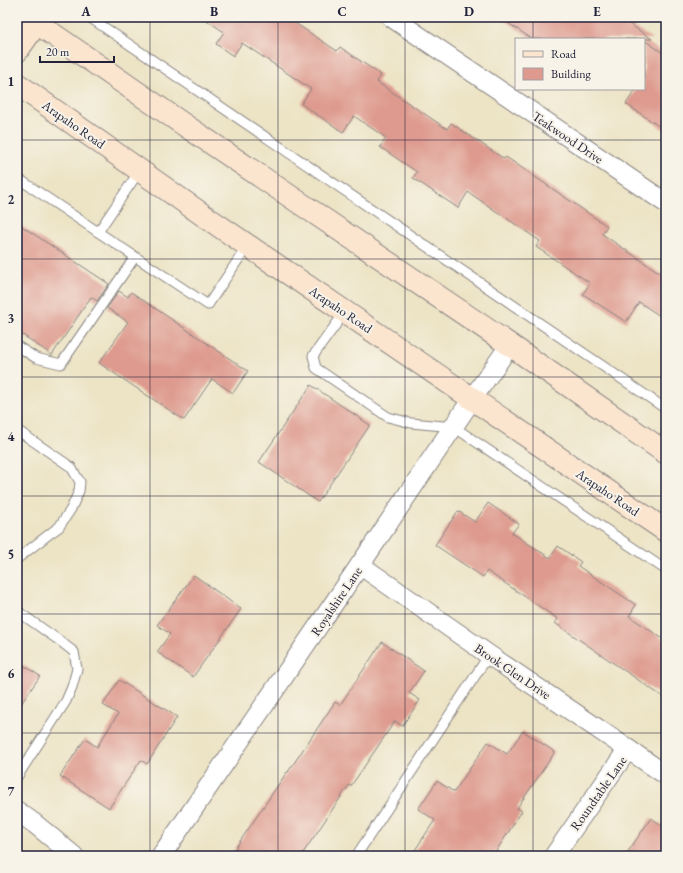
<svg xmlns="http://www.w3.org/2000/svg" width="683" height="873" font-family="'EB Garamond',serif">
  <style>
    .building { fill: #de9a8e }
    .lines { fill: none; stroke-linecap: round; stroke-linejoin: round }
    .lane-casing { stroke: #888380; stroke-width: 11 }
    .street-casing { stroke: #888380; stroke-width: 21 }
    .secondary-casing { stroke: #888380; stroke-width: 24 }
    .lane { stroke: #fff; stroke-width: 9 }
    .street { stroke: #fff; stroke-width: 19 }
    .secondary { stroke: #fbe5cf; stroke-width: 22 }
    .grid { fill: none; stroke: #22223b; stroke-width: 1; stroke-opacity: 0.55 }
    .labels { text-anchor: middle; stroke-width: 4; stroke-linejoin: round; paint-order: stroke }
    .street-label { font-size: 13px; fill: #22223b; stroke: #f7f3e8 }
    .neatline { fill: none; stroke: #22223b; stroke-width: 1.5 }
    .grid-label { font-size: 13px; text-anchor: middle; font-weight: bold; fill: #22223b }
  </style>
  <rect width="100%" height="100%" fill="#f7f3e8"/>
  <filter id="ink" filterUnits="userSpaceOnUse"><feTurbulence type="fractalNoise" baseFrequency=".025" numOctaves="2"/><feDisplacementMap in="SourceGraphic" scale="8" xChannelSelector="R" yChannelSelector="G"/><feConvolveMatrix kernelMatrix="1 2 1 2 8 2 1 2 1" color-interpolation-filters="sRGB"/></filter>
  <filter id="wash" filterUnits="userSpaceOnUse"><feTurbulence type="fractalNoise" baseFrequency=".012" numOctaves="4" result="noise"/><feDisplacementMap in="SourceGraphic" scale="16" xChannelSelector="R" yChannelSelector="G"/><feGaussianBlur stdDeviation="0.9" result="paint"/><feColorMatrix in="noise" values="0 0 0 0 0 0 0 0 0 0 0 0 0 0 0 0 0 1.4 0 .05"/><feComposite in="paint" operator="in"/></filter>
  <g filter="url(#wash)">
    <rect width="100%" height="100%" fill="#ede4c6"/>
    <g id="blocks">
      <!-- building -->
      <g class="building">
        <polygon points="202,17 286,17 337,51 340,47 381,75 377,82 447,129 451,123 504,159 506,157 607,226 602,234 666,277 666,320 639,302 626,322 583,294 590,283 536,247 540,241 468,192 458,208 413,178 417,172 380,147 386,138 354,116 343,132 301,104 311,89 242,43 233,56 216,44 224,32"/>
        <polygon points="499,17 619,17 652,39 532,39"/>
        <polygon points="644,40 666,55 666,131 626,104 636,89 644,89"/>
        <polygon points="17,223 109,284 97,301 91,297 52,355 17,331"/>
        <polygon points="119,291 128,297 131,292 248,371 233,393 212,379 184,420 99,363 128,322 107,308"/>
        <polygon points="311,385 370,425 318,502 259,462"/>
        <polygon points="488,503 519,524 512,533 550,558 558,546 581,562 578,566 636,605 629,616 666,641 666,699 555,623 558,619 487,571 483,577 435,545 458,511 475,522"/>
        <polygon points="194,575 241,609 193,677 157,652 170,634 157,625"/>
        <polygon points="382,642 424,671 409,693 420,700 402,726 395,721 351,786 349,785 301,856 230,856 287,772 288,772 335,702 340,705"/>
        <polygon points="17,661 40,676 17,710"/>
        <polygon points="119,680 177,717 147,764 141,760 109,808 60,776 85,739 97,747 118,714 103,705"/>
        <polygon points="523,731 555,752 517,808 522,811 493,856 411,856 435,820 418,809 437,781 454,792 488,742 507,754"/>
        <polygon points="651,818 666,828 666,856 625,856"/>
      </g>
    </g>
  </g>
  <g filter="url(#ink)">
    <use href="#blocks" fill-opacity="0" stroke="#888380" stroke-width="1"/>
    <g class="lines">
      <defs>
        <g id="lane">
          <polyline points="89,17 666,409"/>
          <polyline points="17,185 22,181 98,232 140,170"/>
          <polyline points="98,232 208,305 248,245"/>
          <polyline points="345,312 313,356 316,368 388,417 411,423 454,427 666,570"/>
          <polyline points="17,346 36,358 61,364 135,257"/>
          <polyline points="17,430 71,467 80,482 79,491 71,509 59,527 52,532 17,559"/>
          <polyline points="17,608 20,613 60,641 74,652 77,669 72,687 66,701 17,777"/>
          <polyline points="356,856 489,655"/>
        </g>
        <g id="street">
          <polyline points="391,17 666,203"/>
          <polyline points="360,565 489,655 666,775"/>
          <polyline points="17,811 35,824 74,856"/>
          <polyline points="161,856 360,565 472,399 510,345"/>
          <polyline points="554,856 628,749"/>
        </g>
        <g id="secondary">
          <polyline points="28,17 180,122 510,345 666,453"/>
          <polyline points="17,51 41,17"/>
          <polyline points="17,84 203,215 666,531"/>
        </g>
      </defs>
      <!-- lane casing -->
      <use href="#lane" class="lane-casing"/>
      <!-- street casing -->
      <use href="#street" class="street-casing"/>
      <!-- secondary casing -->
      <use href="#secondary" class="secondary-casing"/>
      <!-- lane -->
      <use href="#lane" class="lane"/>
      <!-- street -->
      <use href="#street" class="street"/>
      <!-- secondary -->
      <use href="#secondary" class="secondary"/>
    </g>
  </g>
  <!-- grid -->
  <path class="grid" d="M 150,17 L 150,856M 278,17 L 278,856M 405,17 L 405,856M 533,17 L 533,39M 533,89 L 533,856M 17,140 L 666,140M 17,259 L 666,259M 17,377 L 666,377M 17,496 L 666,496M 17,614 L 666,614M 17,733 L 666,733"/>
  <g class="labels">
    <!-- street labels -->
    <g class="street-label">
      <text transform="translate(74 124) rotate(35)" y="5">Arapaho Road</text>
      <text transform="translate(568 137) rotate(34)" y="5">Teakwood Drive</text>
      <text transform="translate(341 309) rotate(34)" y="5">Arapaho Road</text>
      <text transform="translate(608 492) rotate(34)" y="5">Arapaho Road</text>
      <text transform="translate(336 601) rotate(-56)" y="5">Royalshire Lane</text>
      <text transform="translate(513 671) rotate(34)" y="5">Brook Glen Drive</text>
      <text transform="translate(598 793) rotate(-55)" y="5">Roundtable Lane</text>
    </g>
  </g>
  <!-- margin -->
  <rect width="683" height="873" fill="none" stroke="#f7f3e8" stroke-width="44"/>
  <!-- legend -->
  <rect x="515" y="38" width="130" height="52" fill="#f7f3e8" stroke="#a29fa3"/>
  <rect x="523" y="51" width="20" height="6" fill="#fbe5cf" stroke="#a29fa3"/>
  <text x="551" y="58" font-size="12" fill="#22223b">Road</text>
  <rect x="523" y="68" width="20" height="12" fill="#de9a8e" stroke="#a29fa3"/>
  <text x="551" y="78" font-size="12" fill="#22223b">Building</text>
  <!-- scale -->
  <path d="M40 56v6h74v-6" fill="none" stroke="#22223b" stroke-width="2"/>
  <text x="46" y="56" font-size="12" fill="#22223b" stroke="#f7f3e8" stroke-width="3" paint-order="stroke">20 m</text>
  <rect x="22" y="22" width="639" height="829" class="neatline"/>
  <g class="grid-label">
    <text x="86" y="16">A</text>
    <text x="214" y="16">B</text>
    <text x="342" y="16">C</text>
    <text x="469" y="16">D</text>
    <text x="597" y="16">E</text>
    <text x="11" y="86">1</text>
    <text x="11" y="204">2</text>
    <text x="11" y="323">3</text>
    <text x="11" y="441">4</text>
    <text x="11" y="559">5</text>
    <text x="11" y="678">6</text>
    <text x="11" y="796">7</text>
  </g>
</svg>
